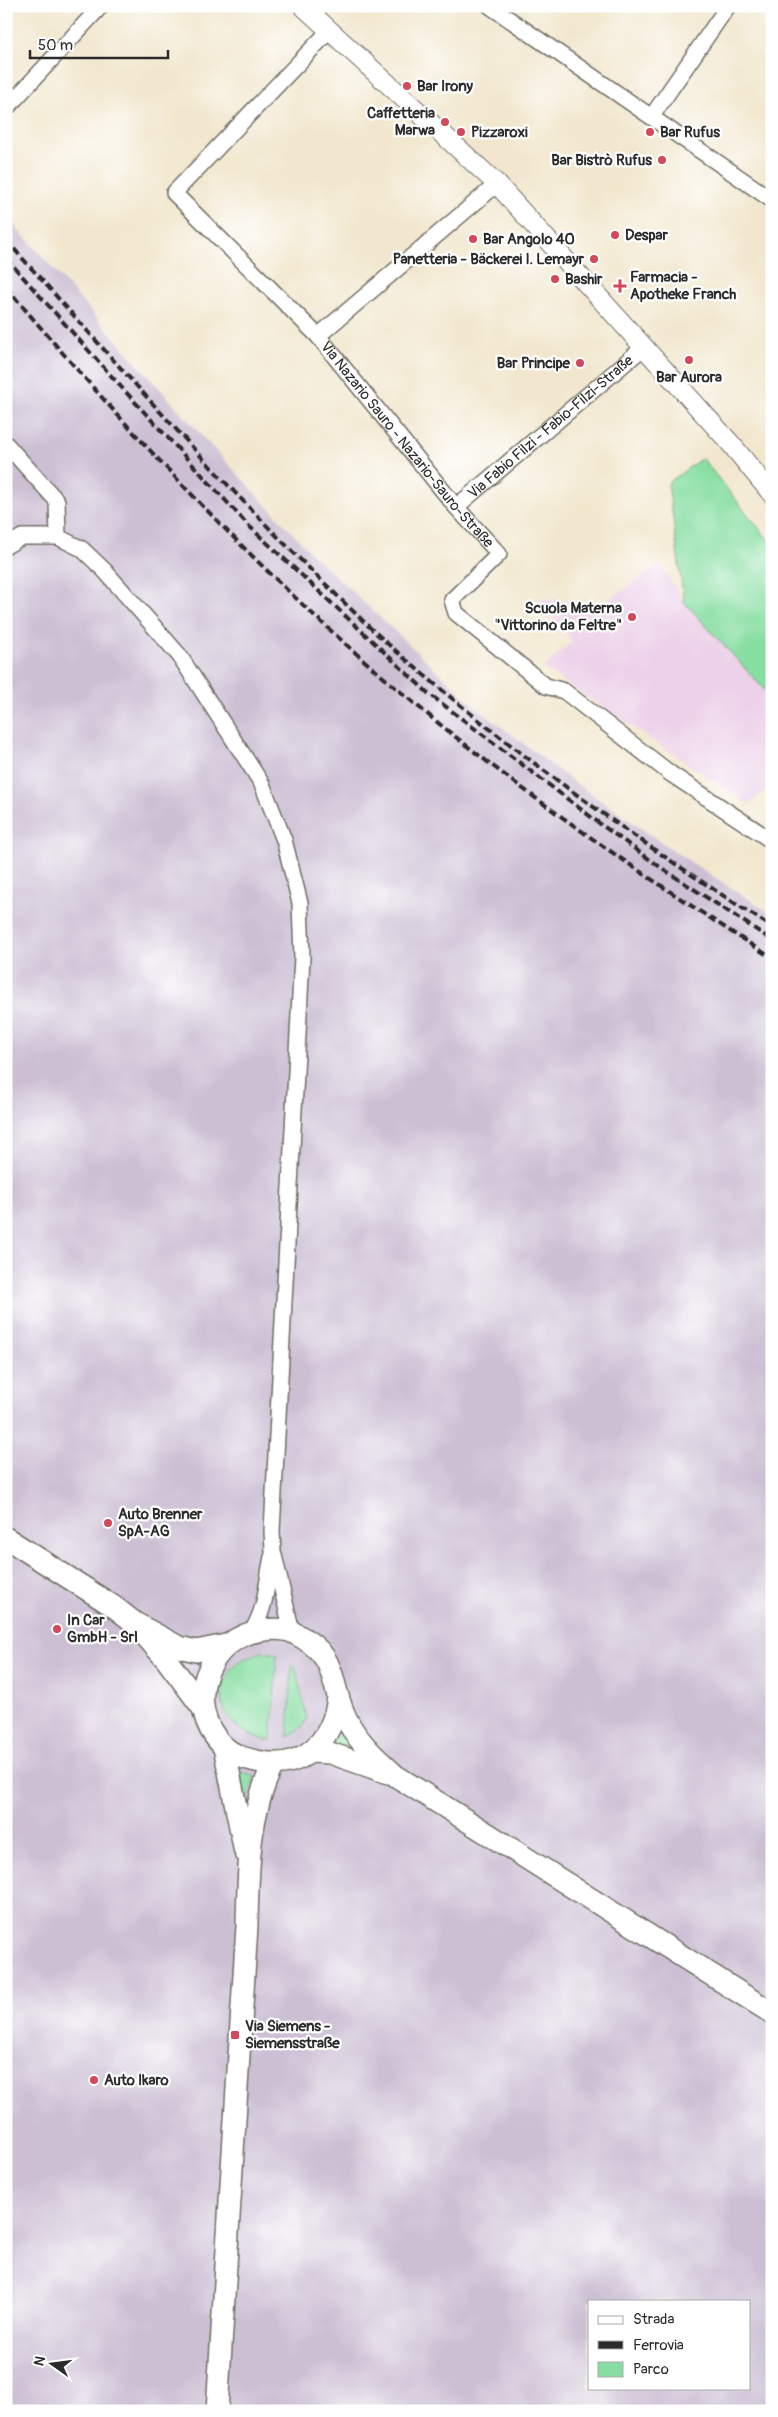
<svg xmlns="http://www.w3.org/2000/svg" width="778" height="2417" font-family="Pangolin,sans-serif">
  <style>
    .built { fill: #edd1e9 }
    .industrial { fill: #ccbfd4; fill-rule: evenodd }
    .green { fill: #87dea2; stroke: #598466 }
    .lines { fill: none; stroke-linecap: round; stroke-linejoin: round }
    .minor-casing { stroke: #716d64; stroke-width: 18 }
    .tertiary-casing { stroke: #716d64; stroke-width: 21 }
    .secondary-casing { stroke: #716d64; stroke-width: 24 }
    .minor { stroke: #fff; stroke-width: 15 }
    .tertiary { stroke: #fff; stroke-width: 19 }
    .secondary { stroke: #fff; stroke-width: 21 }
    .rail { stroke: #2b2b2b; stroke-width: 4; stroke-dasharray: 8 4; stroke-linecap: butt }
    .poi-dot { fill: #d1495b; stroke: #fff; stroke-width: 2 }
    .labels { text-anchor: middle; stroke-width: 4.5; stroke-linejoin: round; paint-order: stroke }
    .poi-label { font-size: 15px; font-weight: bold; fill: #2b2b2b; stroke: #fff; text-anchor: start }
    .street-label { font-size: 15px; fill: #2b2b2b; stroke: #fff }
  </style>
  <rect width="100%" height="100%" fill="#fff"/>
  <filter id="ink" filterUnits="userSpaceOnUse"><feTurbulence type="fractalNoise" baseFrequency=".02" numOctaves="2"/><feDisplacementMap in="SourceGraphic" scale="10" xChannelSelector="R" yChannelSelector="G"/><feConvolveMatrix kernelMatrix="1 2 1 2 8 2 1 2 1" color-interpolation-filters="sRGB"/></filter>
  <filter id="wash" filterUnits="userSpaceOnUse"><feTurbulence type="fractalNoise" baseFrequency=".0096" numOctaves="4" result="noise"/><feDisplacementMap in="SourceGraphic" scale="20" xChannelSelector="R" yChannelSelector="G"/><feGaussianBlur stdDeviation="1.12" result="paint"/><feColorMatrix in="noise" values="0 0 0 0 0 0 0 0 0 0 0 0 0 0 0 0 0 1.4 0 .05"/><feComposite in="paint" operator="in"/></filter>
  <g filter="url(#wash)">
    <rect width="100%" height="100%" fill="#f2e7ce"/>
    <!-- built -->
    <polygon class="built" points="660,564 684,602 772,699 772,784 749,804 543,668 572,641 538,598 600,606"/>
    <!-- industrial -->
    <path class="industrial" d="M 6,216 L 203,437 L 314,556 L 477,708 L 575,783 L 683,857 L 772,914 L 772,2411 L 6,2411 ZM 589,2301 L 749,2301 L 749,2388 L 589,2388 Z"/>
    <!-- green -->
    <g class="green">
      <polygon points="702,458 770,542 772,541 772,698 684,602 668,483"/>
      <path d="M 262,1652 L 277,1654 L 271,1741 C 240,1736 211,1713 226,1679 C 228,1675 230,1669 234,1666 C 242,1659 252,1655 262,1652 Z"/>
      <polygon points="292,1664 295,1666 307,1718 303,1726 288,1737"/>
      <polygon points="343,1727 355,1751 332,1744"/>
      <polygon points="239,1772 255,1775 247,1801"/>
    </g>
  </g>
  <g filter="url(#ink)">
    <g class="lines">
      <defs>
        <g id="minor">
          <polyline points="490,6 772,200"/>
          <path id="s1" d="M 330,30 L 174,193 L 318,336 L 456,507 L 499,554 L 452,600 L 456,613 L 546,686 L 564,691 L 671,774 L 772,841"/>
          <polyline points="6,109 101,6"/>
          <polyline points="652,116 728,6"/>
          <polyline points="318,336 497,184"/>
          <polyline points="6,444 57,501 58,537"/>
          <path id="s2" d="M 456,507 L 644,347"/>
          <polyline points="6,546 22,537 58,537 82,549 104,570 179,655 262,784 284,840 300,903 302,957 272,1531 273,1551 292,1632"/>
          <path d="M 252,1631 C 267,1607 266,1584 272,1557"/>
        </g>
        <polyline id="tertiary" points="303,6 497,184 731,444 772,494"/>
        <g id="secondary">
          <polyline points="6,1538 113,1606 135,1623 179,1647 196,1651 226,1645"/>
          <polyline points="143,1633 166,1659 202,1707"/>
          <path d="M 338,1697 C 333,1741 303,1772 256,1761 C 243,1758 233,1755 223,1746 C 181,1704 208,1636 264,1630 C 273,1629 286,1629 294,1633 C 342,1657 327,1682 348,1722 C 360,1744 378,1760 396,1776 L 772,2013"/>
          <polyline points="224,1747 245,1852"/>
          <polyline points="310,1752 330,1753 388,1773"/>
          <path d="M 217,2411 L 247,1926 C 248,1872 248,1814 273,1765"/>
        </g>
      </defs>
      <!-- minor casing -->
      <use href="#minor" class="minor-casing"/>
      <!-- tertiary casing -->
      <use href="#tertiary" class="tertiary-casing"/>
      <!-- secondary casing -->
      <use href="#secondary" class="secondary-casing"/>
      <!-- minor -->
      <use href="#minor" class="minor"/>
      <!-- tertiary -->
      <use href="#tertiary" class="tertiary"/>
      <!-- secondary -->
      <use href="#secondary" class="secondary"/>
      <!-- rail -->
      <g class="rail">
        <path d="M 6,240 C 107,352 205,466 313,572 C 340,598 367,626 396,651 C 513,753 641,844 772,927"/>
        <polyline points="6,258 123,389 249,526 428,693 603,826 663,869 772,940"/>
        <path d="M 6,287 C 133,437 268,583 420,708 C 531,800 650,880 772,958"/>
      </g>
    </g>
  </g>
  <!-- markers -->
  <g class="poi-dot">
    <circle cx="407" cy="86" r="5"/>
    <circle cx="445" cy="122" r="5"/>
    <circle cx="461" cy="132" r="5"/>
    <circle cx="650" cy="132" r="5"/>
    <circle cx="662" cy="160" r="5"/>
    <circle cx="615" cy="235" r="5"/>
    <circle cx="473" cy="239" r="5"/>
    <circle cx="594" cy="259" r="5"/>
    <circle cx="555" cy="279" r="5"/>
    <path d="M617.5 278.5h5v5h5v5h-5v5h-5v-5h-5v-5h5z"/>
    <circle cx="689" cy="360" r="5"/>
    <circle cx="580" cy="363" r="5"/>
    <circle cx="632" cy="617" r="5"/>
    <circle cx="108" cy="1523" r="5"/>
    <circle cx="57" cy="1629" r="5"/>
    <rect x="230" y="2030" width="10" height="10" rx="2.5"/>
    <circle cx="94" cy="2080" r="5"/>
  </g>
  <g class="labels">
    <!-- poi labels -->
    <g class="poi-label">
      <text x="417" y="91">Bar Irony</text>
      <text x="435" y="118" text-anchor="end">Caffetteria<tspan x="435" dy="17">Marwa</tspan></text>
      <text x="471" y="137">Pizzaroxi</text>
      <text x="660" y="137">Bar Rufus</text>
      <text x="652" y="165" text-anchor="end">Bar Bistrò Rufus</text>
      <text x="625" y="240">Despar</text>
      <text x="483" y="244">Bar Angolo 40</text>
      <text x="584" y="264" text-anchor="end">Panetteria - Bäckerei I. Lemayr</text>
      <text x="630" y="282">Farmacia -<tspan x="630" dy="17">Apotheke Franch</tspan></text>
      <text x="565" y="284">Bashir</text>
      <text x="570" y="368" text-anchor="end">Bar Principe</text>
      <text x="689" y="382" text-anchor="middle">Bar Aurora</text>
      <text x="622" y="613" text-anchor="end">Scuola Materna<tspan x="622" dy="17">"Vittorino da Feltre"</tspan></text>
      <text x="118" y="1519">Auto Brenner<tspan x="118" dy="17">SpA-AG</tspan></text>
      <text x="67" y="1625">In Car<tspan x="67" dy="17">GmbH - Srl</tspan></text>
      <text x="245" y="2031">Via Siemens -<tspan x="245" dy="17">Siemensstraße</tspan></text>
      <text x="104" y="2085">Auto Ikaro</text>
    </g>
    <!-- street labels -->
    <g class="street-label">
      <text dy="5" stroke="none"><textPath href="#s2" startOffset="124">Via Fabio Filzi - Fabio-Filzi-Straße</textPath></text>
      <text dy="5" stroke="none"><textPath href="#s1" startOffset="569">Via Nazario Sauro - Nazario-Sauro-Straße</textPath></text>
    </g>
  </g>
  <!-- margin -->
  <rect width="778" height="2417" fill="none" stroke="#fff" stroke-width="25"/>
  <!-- legend -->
  <rect x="588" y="2300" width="162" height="90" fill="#ffffff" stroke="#aaaaaa"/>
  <rect x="598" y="2316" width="25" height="8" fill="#ffffff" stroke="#aaaaaa"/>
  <text x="633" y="2324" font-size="15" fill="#2b2b2b">Strada</text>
  <rect x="598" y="2341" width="25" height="8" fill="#2b2b2b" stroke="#aaaaaa"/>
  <text x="633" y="2350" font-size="15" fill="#2b2b2b">Ferrovia</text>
  <rect x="598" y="2362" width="25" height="15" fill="#87dea2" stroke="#aaaaaa"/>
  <text x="633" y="2374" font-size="15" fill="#2b2b2b">Parco</text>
  <!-- north arrow -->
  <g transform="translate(52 2364) rotate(284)" stroke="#ffffff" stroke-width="4" paint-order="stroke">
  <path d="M0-4L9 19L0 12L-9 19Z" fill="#2b2b2b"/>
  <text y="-8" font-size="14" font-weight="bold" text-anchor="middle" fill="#2b2b2b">N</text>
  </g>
  <!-- scale -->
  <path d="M30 50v8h138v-8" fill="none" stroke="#2b2b2b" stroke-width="2.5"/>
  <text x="38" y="50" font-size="15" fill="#2b2b2b" stroke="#ffffff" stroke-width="4" paint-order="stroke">50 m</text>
</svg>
